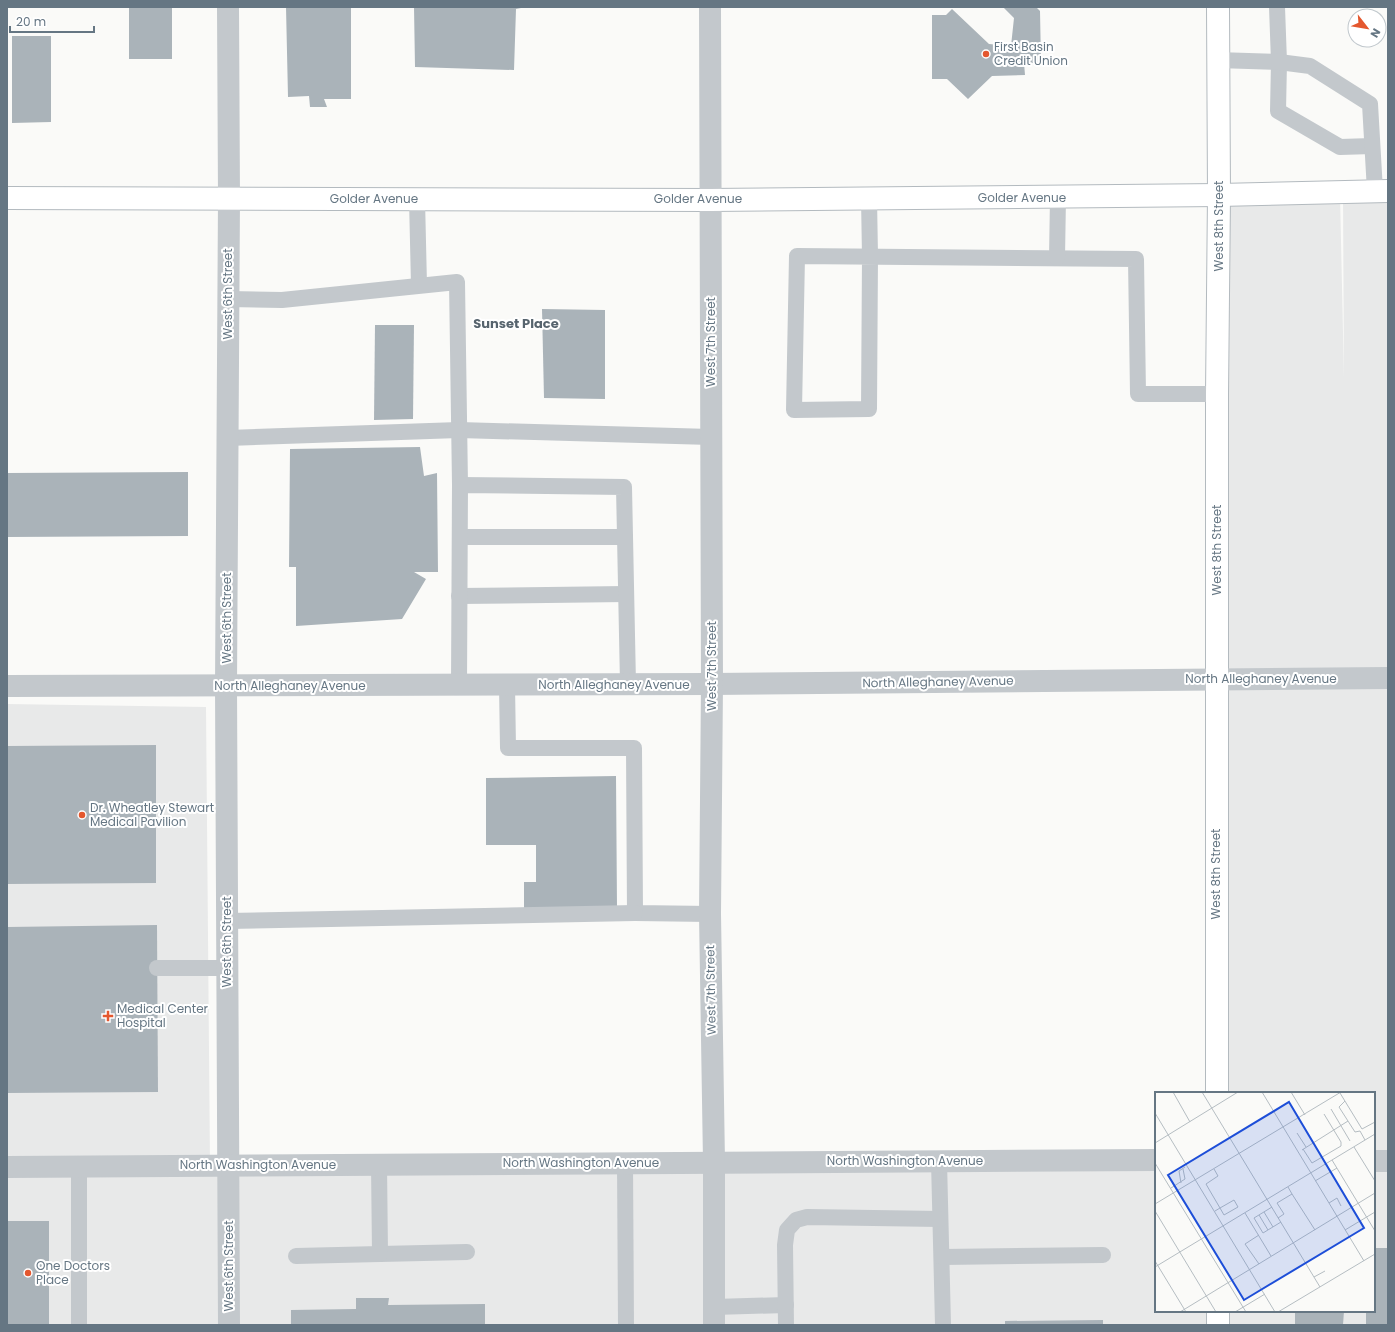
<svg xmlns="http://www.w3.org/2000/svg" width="1395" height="1332" font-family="Poppins,sans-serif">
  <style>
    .built { fill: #e8e9e9 }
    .building { fill: #aab3b9 }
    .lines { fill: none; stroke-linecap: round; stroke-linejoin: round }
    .secondary-casing { stroke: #b3babf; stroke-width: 24 }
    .service { stroke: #c3c8cc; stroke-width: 16 }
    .minor { stroke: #c3c8cc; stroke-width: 22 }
    .tertiary { stroke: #c3c8cc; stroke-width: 22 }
    .secondary { stroke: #fff; stroke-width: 22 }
    .poi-dot { fill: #e4572e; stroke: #fff; stroke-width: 1.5 }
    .labels { text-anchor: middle; stroke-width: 4; stroke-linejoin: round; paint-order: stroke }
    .poi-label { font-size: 12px; fill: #657683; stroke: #fff; text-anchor: start }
    .street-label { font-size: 12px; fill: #657683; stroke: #fff }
    .neighbourhood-label { font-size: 13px; font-weight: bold; fill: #57646e; stroke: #fff }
    .inset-road { fill: none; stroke: #b5bdc2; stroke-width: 1 }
    .view { fill: #1d4ed8; fill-opacity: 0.15; stroke: #1d4ed8; stroke-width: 2 }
    .inset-edge { fill: none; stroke: #657683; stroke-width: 2 }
  </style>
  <rect width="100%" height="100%" fill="#fafaf8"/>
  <!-- built -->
  <polygon class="built" points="1340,195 1344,378 1343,195 1388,195 1388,1325 7,1325 7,704 206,707 210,1165 1156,1159 1156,1311 1374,1311 1374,1093 1212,1093 1210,196"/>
  <!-- building -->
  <g class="building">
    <rect x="129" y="7" width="43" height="52"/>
    <polygon points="286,7 351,7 351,99 324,99 327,107 310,107 309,96 288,97"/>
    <polygon points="414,7 521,7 521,8 516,9 514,70 415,67"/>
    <polygon points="1003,7 1036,7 1040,11 1041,63 1024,63 1025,75 992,76 968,99 947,79 932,79 932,15 946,15 952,9 989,44 1011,46 1014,18"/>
    <polygon points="12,36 51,36 51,122 12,123"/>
    <polygon points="542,309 605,310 605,399 544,398"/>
    <polygon points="375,325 414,325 413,419 374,420"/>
    <polygon points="420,447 424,476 437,473 438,572 414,572 426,579 402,619 296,626 296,567 289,567 290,449"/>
    <polygon points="188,472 188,536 7,537 7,473"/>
    <polygon points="156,745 156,883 7,884 7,746"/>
    <polygon points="616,776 617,908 524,910 524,882 536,882 536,845 486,845 486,778"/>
    <polygon points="157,925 158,1092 7,1093 7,927"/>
    <rect x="7" y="1221" width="42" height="104"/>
    <polygon points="1374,1248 1388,1248 1388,1325 1366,1325 1366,1311 1374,1311"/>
    <polygon points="356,1298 389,1298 388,1305 485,1304 485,1325 291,1325 291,1310 356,1309"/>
    <polygon points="1295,1311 1344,1311 1343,1325 1295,1325"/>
    <polygon points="1103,1320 1103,1325 1005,1325 1005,1321"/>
  </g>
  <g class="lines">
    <defs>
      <g id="secondary">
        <polyline points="7,198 710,200 1219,195 1388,191"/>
        <polyline points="1217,1093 1217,394 1219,195 1218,7"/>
        <polyline points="1218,1325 1218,1311"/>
      </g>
    </defs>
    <!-- secondary casing -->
    <use href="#secondary" class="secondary-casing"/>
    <!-- service -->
    <g class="service">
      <polyline points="1277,7 1279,62 1278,111 1340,147 1372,146"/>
      <polyline points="1217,60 1279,62 1310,66 1370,104 1375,191"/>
      <path d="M 869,198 L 870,256 L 869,409 L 794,410 L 797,256 C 910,257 1023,258 1136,259 L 1138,394 L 1217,394"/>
      <polyline points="417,199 419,285"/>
      <polyline points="1057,258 1058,197"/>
      <polyline points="228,299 282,300 457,282 460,485"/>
      <polyline points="228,438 459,430 711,437"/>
      <polyline points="460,537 625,537"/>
      <polyline points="459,596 626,594"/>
      <polyline points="459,685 460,485 624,487 628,684"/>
      <polyline points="507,685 508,748 634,748 635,913 710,914"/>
      <polyline points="227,921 635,913"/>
      <polyline points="157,968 228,968"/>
      <polyline points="939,1161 943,1325"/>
      <polyline points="625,1163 626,1325"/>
      <polyline points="79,1166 79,1325"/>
      <polyline points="380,1254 467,1252"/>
      <polyline points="296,1256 380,1254 379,1164"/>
      <polyline points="942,1257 1103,1255"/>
      <polyline points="714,1307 786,1305"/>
      <polyline points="786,1325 785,1245 787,1230 796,1220 807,1217 940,1219"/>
    </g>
    <!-- minor -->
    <g class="minor">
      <polyline points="228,7 229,199 226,686 229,1325"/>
      <polyline points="7,686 712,684 1388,678"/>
      <polyline points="1374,1161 1388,1161"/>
      <polyline points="7,1167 1156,1160"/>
    </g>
    <!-- tertiary -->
    <polyline class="tertiary" points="710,7 712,684 710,914 714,1162 714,1325"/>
    <!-- secondary -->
    <use href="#secondary" class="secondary"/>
  </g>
  <!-- markers -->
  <g class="poi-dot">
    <circle cx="986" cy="54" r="4"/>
    <circle cx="82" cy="815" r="4"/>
    <path d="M106 1010h4v4h4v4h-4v4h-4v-4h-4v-4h4z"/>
    <circle cx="28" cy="1273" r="4"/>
  </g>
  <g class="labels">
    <!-- poi labels -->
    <g class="poi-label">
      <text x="994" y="51">First Basin<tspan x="994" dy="14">Credit Union</tspan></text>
      <text x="90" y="812">Dr. Wheatley Stewart<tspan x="90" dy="14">Medical Pavilion</tspan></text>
      <text x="117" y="1013">Medical Center<tspan x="117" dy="14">Hospital</tspan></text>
      <text x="36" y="1270">One Doctors<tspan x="36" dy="14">Place</tspan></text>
    </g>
    <!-- street labels -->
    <g class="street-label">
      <text x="1022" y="202">Golder Avenue</text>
      <text x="374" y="203">Golder Avenue</text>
      <text x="698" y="203">Golder Avenue</text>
      <text transform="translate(1219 226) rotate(-90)" y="4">West 8th Street</text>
      <text transform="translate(228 294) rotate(-90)" y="4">West 6th Street</text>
      <text transform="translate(711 342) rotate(-90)" y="4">West 7th Street</text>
      <text transform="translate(1217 550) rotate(-90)" y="4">West 8th Street</text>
      <text transform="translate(227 618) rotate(-90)" y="4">West 6th Street</text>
      <text transform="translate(712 666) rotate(-90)" y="4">West 7th Street</text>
      <text x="1261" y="683">North Alleghaney Avenue</text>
      <text transform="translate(938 682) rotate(-1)" y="4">North Alleghaney Avenue</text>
      <text x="614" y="689">North Alleghaney Avenue</text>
      <text x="290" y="690">North Alleghaney Avenue</text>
      <text transform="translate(1216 874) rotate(-90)" y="4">West 8th Street</text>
      <text transform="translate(227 942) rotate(-90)" y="4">West 6th Street</text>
      <text transform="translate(711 990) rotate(-91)" y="4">West 7th Street</text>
      <text x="905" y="1165">North Washington Avenue</text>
      <text x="581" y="1167">North Washington Avenue</text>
      <text x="258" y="1169">North Washington Avenue</text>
      <text transform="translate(229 1266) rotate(-90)" y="4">West 6th Street</text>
    </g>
    <!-- neighbourhood labels -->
    <g class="neighbourhood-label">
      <text x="516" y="328">Sunset Place</text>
    </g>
  </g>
  <!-- overview -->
  <g transform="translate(1155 1092)">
    <rect width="220" height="220" fill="#fafaf8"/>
    <path class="inset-road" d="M 18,0 L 35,30M 47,0 L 165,195M 107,0 L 209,169M 136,0 L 150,23M 185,1 L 207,37 L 220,30M 190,9 L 184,15 L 200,40 L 205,39 L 210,48M 176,17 L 195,49M 0,21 L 120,220M 142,41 L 151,55M 0,51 L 83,0M 199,55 L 220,89M 148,57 L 157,71 L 186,54 L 186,50 L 169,22M 147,58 L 193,29M 177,68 L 220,139M 0,71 L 91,220M 59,77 L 63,84 L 51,92 L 55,99 L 65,116 L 69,123 L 83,115 L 79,108 L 65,116 L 60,119M 160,89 L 182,76M 26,91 L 24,79 L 30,75M 16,96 L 30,87 L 28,77M 137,102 L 160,138M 174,111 L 182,106 L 186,114M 0,112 L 186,0M 117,115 L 99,126 L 108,141 L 126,130M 0,119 L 61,220M 109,120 L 118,135M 90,121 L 116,164M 104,123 L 113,138M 123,126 L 129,122 L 122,111 L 137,102 L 133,95M 190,138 L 220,120M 0,169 L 31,220M 104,172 L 90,152 L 104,143M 0,175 L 220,42M 159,185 L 170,179M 25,220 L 220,101M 80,220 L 110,202M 123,220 L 220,162"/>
    <path class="view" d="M 134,10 L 209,136 L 89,208 L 13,83 Z"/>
    <rect width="220" height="220" class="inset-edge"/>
  </g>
  <!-- border -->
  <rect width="1395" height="1332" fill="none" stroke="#657683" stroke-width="16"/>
  <!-- north arrow -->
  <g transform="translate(1367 28) rotate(121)"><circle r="19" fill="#ffffff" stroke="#c1c8cd"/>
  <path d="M0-3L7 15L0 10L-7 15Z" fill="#e4572e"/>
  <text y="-6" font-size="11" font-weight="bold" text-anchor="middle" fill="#657683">N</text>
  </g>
  <!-- scale -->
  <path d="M10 26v6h84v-6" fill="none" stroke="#657683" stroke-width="2"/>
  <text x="16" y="26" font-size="12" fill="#657683" stroke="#ffffff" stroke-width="3" paint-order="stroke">20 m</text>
</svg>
